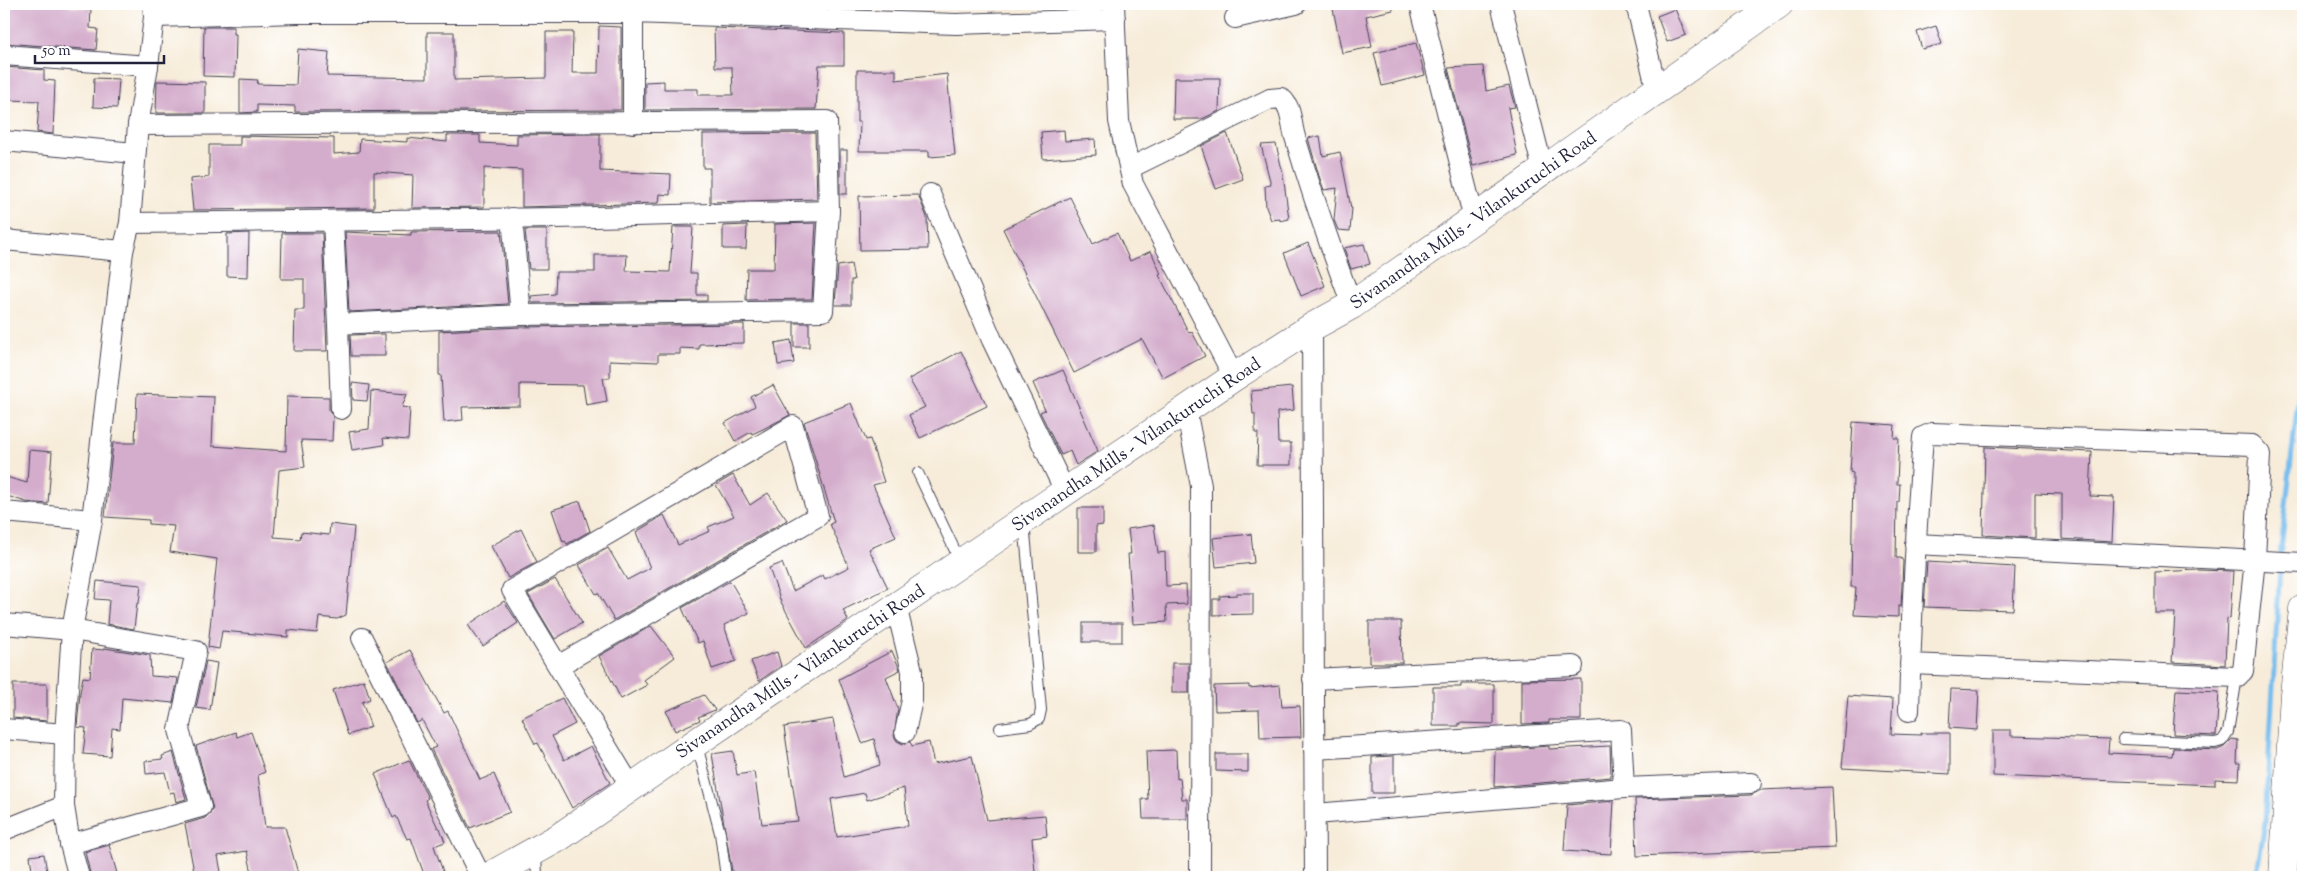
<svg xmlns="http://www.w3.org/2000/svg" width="2307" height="881" font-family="'Sorts Mill Goudy',serif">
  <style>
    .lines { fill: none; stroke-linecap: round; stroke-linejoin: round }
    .stream { stroke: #77bdee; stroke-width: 5 }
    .building { fill: #d4adcc; fill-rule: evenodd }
    .lane-casing { stroke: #424053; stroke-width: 12 }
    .street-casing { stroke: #424053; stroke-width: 22 }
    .secondary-casing { stroke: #424053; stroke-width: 29 }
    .lane { stroke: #fff; stroke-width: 10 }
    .street { stroke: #fff; stroke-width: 20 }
    .secondary { stroke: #fff; stroke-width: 28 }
    .labels { text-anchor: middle; stroke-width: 4; stroke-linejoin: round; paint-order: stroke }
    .street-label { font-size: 18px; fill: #22223b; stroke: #fff }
  </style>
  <rect width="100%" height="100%" fill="#fff"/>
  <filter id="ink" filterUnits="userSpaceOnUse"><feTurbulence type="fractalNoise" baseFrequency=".02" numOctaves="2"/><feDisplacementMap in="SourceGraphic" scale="10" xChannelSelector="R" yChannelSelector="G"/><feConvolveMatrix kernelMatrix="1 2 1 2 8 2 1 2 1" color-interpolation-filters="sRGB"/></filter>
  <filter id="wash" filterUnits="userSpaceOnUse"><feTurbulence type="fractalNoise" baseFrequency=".0096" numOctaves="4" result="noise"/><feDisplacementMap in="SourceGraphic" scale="20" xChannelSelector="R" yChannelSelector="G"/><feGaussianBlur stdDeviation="1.12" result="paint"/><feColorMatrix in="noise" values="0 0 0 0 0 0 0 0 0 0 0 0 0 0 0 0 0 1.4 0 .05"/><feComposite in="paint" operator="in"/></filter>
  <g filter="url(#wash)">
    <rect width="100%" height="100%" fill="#f7ecd9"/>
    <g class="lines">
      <!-- stream -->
      <g class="stream">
        <polyline points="2280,557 2303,357"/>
        <polyline points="2256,877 2265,824 2280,566"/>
      </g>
    </g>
    <g id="blocks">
      <!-- building -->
      <g class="building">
        <polygon points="4,4 70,4 70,7 91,8 90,28 98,29 96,50 4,43"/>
        <polygon points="714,4 796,4 797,7"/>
        <polygon points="1332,4 1393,4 1393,10 1366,16 1372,47 1342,53"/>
        <polygon points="1675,9 1686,35 1667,42 1657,16"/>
        <polygon points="599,26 621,27 621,110 295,112 295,106 257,105 257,112 240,113 240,79 258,80 257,84 296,85 298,49 329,52 327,76 427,78 427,32 454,32 454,80 546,78 546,32 573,32 572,73 598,73"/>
        <polygon points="1936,26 1942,44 1922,49 1917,32"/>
        <polygon points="204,27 234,27 234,34 236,34 235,77 203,76"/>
        <polygon points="714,28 844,33 844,65 819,65 816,109 645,110 645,82 664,81 664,89 698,89 698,95 733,95 732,67 715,67"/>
        <polygon points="1416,43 1425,75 1382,86 1374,53"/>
        <polygon points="1483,66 1486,91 1509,86 1515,107 1508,108 1517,155 1473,166 1448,68"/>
        <polygon points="4,67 44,70 44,80 55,81 53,134 37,132 39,101 8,100 9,85 4,85"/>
        <polygon points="857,70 896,70 896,80 947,74 955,155 929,157 929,151 859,151 860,122 857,122"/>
        <polygon points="94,78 119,79 117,108 93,107"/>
        <polygon points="1174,78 1220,78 1219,111 1202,119 1173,119"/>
        <polygon points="157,81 205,82 205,113 156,113"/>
        <polygon points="1064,130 1065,141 1095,139 1096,155 1043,159 1041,132"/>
        <polygon points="815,133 817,199 710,202 710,168 703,168 703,134"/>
        <polygon points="1227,133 1243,179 1216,189 1201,146"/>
        <polygon points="600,134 600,171 671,174 670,195 660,194 659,203 522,207 522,170 484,168 484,207 412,208 413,175 374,172 374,208 193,210 190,179 209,177 209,145 240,145 240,136 334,138 334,154 359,152 360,139 407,142 407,138 447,142 447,135 480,135 480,143 517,145 517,135"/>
        <polygon points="1320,136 1323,156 1340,152 1351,208 1352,208 1350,231 1338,230 1334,220 1337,188 1324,190 1319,176 1308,138"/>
        <polygon points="1276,144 1283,174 1289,219 1280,221 1280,219 1271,220 1266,207 1265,186 1271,185 1261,145"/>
        <rect x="840" y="150" width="7" height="44"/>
        <polygon points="918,195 927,217 928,249 860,250 859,196"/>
        <polygon points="1070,197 1093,244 1117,233 1130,261 1151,251 1161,274 1159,275 1189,333 1192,332 1205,356 1163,378 1142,339 1074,373 1003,229"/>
        <polygon points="816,223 812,299 746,300 747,269 774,269 775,224"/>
        <polygon points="747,225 746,249 723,249 723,226"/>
        <polygon points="673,227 693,227 690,273 697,273 697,295 707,295 707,301 532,303 531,296 555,294 556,272 595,272 595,255 627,255 626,271 670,272"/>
        <polygon points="525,230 547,230 547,269 529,269"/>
        <polygon points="501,231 508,304 349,312 345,232 411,235 411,232"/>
        <polygon points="249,233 248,277 227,276 227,234"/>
        <polygon points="282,233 322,233 327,351 294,351 295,310 304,310 304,279 281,279"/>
        <polygon points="1308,243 1325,286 1301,296 1284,253"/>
        <polygon points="1364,244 1370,264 1351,269 1344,248"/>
        <polygon points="851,264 854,280 851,280 851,305 835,305 838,266"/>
        <rect x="794" y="323" width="15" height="24"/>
        <polygon points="744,324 744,343 699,344 699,349 680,348 680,354 658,354 658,362 610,360 610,378 603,378 607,401 586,405 583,385 520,384 520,406 462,407 463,420 444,422 441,375 439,375 439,331 521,327"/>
        <polygon points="385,334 385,356 351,356 350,335"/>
        <polygon points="791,340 794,363 778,365 775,343"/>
        <polygon points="961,351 987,406 920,438 909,415 925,407 909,379"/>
        <polygon points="1063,370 1098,451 1076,465 1070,451 1061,455 1040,412 1045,410 1033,383"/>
        <polygon points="352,383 369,385 367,401 353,400"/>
        <polygon points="773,385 790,415 763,429 752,434 751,432 735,441 725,423 755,406 751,397"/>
        <polygon points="1292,387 1294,410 1277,412 1278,443 1291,443 1291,465 1257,465 1258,433 1255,433 1255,414 1253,414 1251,391"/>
        <polygon points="371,391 407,394 402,407 410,408 408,440 383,438 384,445 352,450 349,432 369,429"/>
        <polygon points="137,394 214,397 212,446 286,451 287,396 329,397 329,410 333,417 332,441 301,440 305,467 279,470 274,537 300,539 301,532 329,535 330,524 354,527 346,615 337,619 319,617 317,633 288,630 288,637 222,631 219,649 208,647 217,559 170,552 174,526 149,524 149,520 105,517 113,443 135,443"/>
        <polygon points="851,403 866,440 870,439 884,482 873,485 896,537 869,549 888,588 843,610 848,620 806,648 781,602 769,568 782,563 793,591 823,575 825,579 849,567 830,524 834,522 804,422"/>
        <polygon points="1853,422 1895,425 1894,438 1899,438 1897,484 1900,484 1899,502 1897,502 1896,558 1901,558 1903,561 1901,607 1898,606 1898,617 1854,615 1856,587 1851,587 1853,473 1850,472"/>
        <polygon points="1985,447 2092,452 2090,496 2114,497 2112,542 2062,539 2062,494 2035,493 2035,538 1983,535"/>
        <polygon points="29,450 52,452 48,504 26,502 4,495 6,477 27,483"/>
        <polygon points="733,475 750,505 768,493 787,520 614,620 598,593 596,594 579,565 608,548 627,580 650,568 636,532 664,515 678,545 710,531 708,527 734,516 716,485"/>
        <polygon points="580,501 590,531 567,544 565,541 563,542 552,510"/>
        <polygon points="1078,508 1103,508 1103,525 1096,526 1096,552 1078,552"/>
        <polygon points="1154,525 1158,553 1165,552 1166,586 1186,585 1187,604 1166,605 1167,622 1133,624 1128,554 1131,554 1128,529"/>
        <polygon points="521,529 537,562 508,578 491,546"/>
        <polygon points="1251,534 1254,563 1216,567 1213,538"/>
        <polygon points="1927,562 2015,567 2013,610 1924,607"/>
        <polygon points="2197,570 2233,571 2230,619 2227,618 2225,665 2172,662 2175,613 2155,613 2155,572"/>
        <polygon points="555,579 582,623 555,639 528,594"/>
        <polygon points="97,581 141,585 139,603 137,603 134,629 107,624 109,600 95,599"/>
        <polygon points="730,581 749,613 724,625 736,661 712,669 703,641 698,643 682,608"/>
        <polygon points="1237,593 1253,593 1253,614 1213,615 1213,599 1220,599 1220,596 1237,595"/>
        <polygon points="504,601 518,623 483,646 468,625"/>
        <polygon points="1369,621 1401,621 1402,663 1369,663"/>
        <rect x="1083" y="623" width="39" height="19"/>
        <polygon points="651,626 675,657 644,680 647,685 621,699 599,656"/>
        <polygon points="104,648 150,655 151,676 178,678 173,703 122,698 120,729 112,728 110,756 83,754 86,728 77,727 80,693 83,677 90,678 92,649 104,650"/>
        <polygon points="410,650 444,713 448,711 480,780 494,774 510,812 470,828 431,749 436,747 422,720 417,723 387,662"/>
        <path d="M 892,651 L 900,670 L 886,677 L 898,709 L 894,736 L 897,741 L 903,744 L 910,742 L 912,746 L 929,742 L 934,764 L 972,756 L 987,820 L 1045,815 L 1047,836 L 1032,838 L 1035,872 L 982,877 L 733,877 L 712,754 L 733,751 L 737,775 L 754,772 L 762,824 L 798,821 L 784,727 L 833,719 L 844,777 L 880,765 L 874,739 L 862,743 L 839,679 ZM 904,788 L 908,826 L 837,837 L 831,799 L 865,793 L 867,800 Z"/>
        <polygon points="777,652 781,666 759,681 751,661"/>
        <polygon points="206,661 217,663 210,710 196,708"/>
        <rect x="1172" y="663" width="17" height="30"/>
        <polygon points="1581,679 1581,720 1549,720 1549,723 1522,724 1522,680"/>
        <polygon points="364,680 370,699 362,702 371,727 348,735 333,690"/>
        <polygon points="13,684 47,684 47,721 13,718"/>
        <polygon points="1461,684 1494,684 1494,724 1459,723 1459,726 1433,726 1433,687 1461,687"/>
        <polygon points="1249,685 1249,688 1280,685 1282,707 1300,706 1301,737 1260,738 1259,710 1215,711 1214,686"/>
        <polygon points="1951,689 1979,690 1977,730 1949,728"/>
        <polygon points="2176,690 2219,692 2216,736 2173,734"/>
        <polygon points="704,695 715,710 698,717 700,720 675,731 666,711"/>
        <polygon points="1848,696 1893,699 1891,734 1921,735 1921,733 1950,733 1950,774 1842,768"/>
        <polygon points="562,698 575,724 552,736 564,760 591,746 610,783 572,808 538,743 535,744 522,718"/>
        <polygon points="1993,730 2011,730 2011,736 2109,739 2108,753 2172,756 2173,748 2217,750 2224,747 2232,739 2238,740 2237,763 2240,763 2239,780 2215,779 2215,785 1993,776"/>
        <polygon points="236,732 237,737 251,732 265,772 258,775 265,827 285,827 299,877 253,877 247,851 218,856 222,877 195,877 185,824 205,818 213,809 196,746"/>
        <polygon points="1549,746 1549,749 1610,746 1611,777 1494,787 1495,750"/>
        <polygon points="1176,750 1177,779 1180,778 1182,799 1187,799 1187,819 1143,819 1142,799 1148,799 1146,751"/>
        <polygon points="173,752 186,799 176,802 174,792 170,793 165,772 146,774 145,761 163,759 162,756"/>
        <polygon points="1216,754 1248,754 1248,772 1216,771"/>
        <polygon points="1394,756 1394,793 1372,793 1372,757"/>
        <polygon points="409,760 428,798 425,800 438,828 440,828 445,842 434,846 445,877 425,877 411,838 407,839 396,816 393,818 375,774"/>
        <polygon points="1832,787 1835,848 1637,856 1635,799 1751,795 1761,790"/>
        <polygon points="1614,801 1611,854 1564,851 1567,805"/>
        <polygon points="109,845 118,877 91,877 85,852"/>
        <polygon points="44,854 48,877 33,877 30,856"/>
      </g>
    </g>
  </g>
  <g filter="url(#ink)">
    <use href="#blocks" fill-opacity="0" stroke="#424053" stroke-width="1"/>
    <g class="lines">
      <defs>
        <g id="lane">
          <polyline points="918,473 960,561"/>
          <polyline points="1000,728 1030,724 1039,719 1041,710 1024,522"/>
          <polyline points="2123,739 2215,743 2222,741 2228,732 2237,677"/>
          <polyline points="697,745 720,833 726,877"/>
          <polyline points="536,852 537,877"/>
        </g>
        <g id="street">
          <polyline points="1114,4 1119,121 1133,184 1234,377"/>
          <polyline points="1420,4 1474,219"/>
          <polyline points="1501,4 1543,170"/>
          <polyline points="1636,4 1657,91"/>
          <polyline points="154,17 298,13 633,13 633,4"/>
          <polyline points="1235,18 1296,4"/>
          <polyline points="4,55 148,66 138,125 130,223 123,251 92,520 72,630 65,734 64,806 70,844 79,877"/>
          <polyline points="148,66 154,17 153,4"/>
          <polyline points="633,123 633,13 956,24 1115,19"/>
          <polyline points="138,125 827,121 829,211"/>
          <polyline points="4,141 135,153"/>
          <path d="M 1130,168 L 1270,99 L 1281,98 C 1292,107 1291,124 1295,137 C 1312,194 1331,249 1352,305"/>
          <polyline points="930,194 992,340 1065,491"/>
          <polyline points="512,218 521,315"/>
          <polyline points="130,223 557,218 829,211 823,311 521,315 338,324 333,221"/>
          <polyline points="4,240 123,251"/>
          <polyline points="338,324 341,409"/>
          <polyline points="1312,327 1315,877"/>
          <polyline points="1186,409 1201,486 1200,877"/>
          <polyline points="4,512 92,520"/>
          <polyline points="1915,544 2303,563"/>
          <polyline points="896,606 912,671 912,700 905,732"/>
          <polyline points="4,624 72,630 196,651 179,730 201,807 70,844"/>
          <polyline points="362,638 481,877"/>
          <polyline points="558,666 818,516 793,426 512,590 631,787"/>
          <polyline points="1313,679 1573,666"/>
          <path d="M 1909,711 C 1911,619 1916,528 1923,437 L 1932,433 L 2252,445 L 2260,454 L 2255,560 L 2243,671 L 2237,677 L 1910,664"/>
          <polyline points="4,729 65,734"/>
          <polyline points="1314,749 1621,730 1624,788"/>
          <polyline points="1315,814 1624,788 1751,783"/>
          <polyline points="4,830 64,806"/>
        </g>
        <g id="secondary">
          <polyline points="488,877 558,838 697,742 1234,377 1312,327 1352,305 1779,4"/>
          <polyline points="2283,877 2294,694 2303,609"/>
        </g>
      </defs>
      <!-- lane casing -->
      <use href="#lane" class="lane-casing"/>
      <!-- street casing -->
      <use href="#street" class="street-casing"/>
      <!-- secondary casing -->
      <use href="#secondary" class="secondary-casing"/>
      <!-- lane -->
      <use href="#lane" class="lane"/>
      <!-- street -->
      <use href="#street" class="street"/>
      <!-- secondary -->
      <use href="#secondary" class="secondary"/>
    </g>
  </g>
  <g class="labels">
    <!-- street labels -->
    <g class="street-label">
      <text transform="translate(1473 220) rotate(-35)" y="6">Sivanandha Mills - Vilankuruchi Road</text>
      <text transform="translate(1136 444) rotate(-34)" y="6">Sivanandha Mills - Vilankuruchi Road</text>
      <text transform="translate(800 671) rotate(-34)" y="6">Sivanandha Mills - Vilankuruchi Road</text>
    </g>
  </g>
  <!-- margin -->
  <rect width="2307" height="881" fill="none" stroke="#fff" stroke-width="20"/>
  <!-- scale -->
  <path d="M35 55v8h129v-8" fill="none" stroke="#22223b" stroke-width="2.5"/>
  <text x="42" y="55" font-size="15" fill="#22223b" stroke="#ffffff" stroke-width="4" paint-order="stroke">50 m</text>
</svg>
